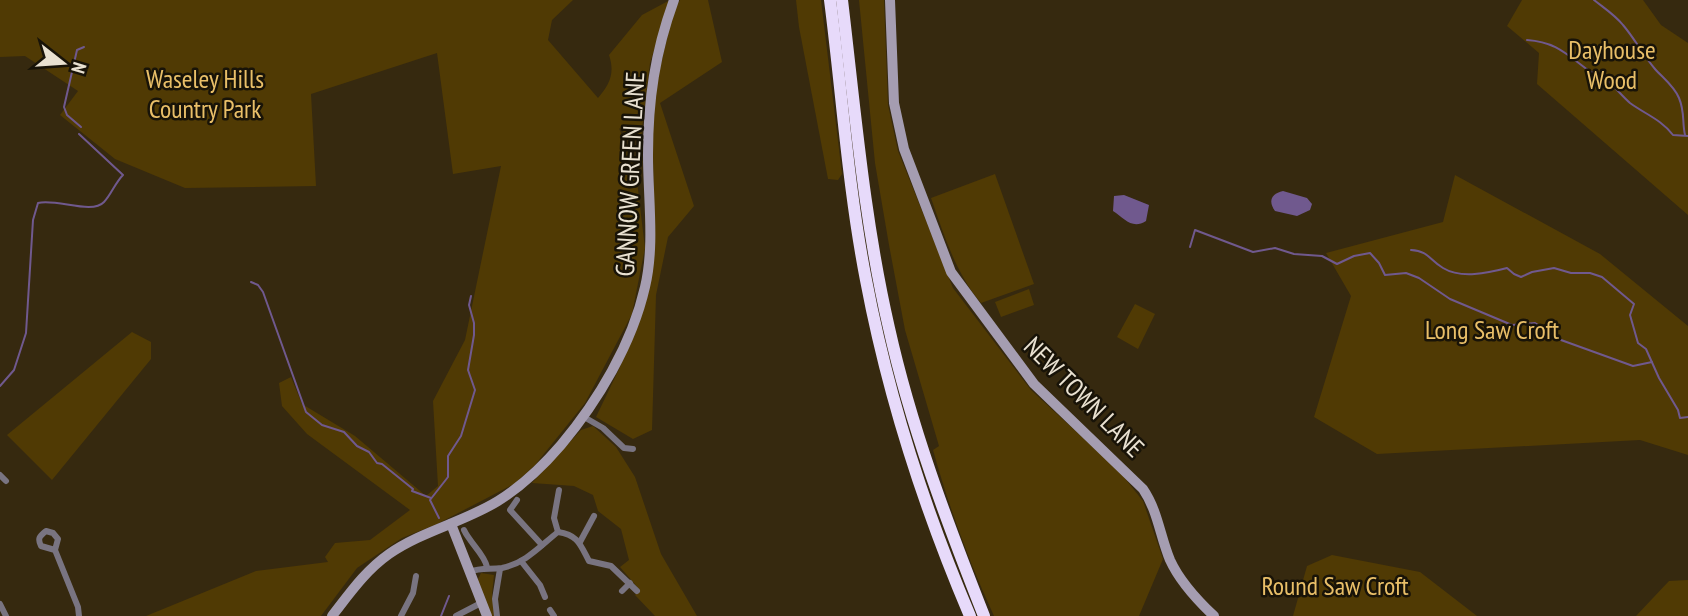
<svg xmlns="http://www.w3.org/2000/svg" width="1688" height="616" font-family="'PT Sans Narrow',sans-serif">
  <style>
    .green { fill: #503a04 }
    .water { fill: #70598e }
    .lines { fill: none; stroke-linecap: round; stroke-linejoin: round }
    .stream { stroke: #70598e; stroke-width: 2 }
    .street { stroke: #797481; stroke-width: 6 }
    .secondary { stroke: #a59db1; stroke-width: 10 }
    .highway { stroke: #e7dafa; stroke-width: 12 }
    .labels { text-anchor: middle; stroke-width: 5; stroke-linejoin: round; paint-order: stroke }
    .park-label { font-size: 26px; fill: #e9bf68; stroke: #181308 }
    .street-label { font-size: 26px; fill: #e9e1d1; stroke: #181308 }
  </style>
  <rect width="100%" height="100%" fill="#36290f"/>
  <!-- green -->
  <g class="green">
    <path d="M 0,0 L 573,0 L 552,20 L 548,40 L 598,98 C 610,84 615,73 609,55 L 642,15 L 670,0 L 650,63 L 641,137 L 632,139 L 619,128 L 636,173 L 645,248 L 632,314 L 585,403 L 535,465 L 514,484 L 437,524 L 402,538 L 357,568 L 321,616 L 146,616 L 256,571 L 328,562 L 325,557 L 335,543 L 370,540 L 410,510 L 307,434 L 282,406 L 279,383 L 291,377 L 302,404 L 355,436 L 426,496 L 438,486 L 433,401 L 465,340 L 501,166 L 453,174 L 437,53 L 311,94 L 316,186 L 185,188 L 115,159 L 60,115 L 78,91 L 25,56 L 0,57 Z"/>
    <polygon points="680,0 708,0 722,62 660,103 694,206 668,237 656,295 652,430 633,439 596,417 619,369 645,303 654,208 652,102 673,13"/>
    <polygon points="796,0 821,0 842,174 838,180 828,179 799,27"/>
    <path d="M 859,0 L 884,0 L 888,105 L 898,151 L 953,288 L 1031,390 L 1119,471 L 1143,501 L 1163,559 L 1139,616 L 994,616 C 969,562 949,507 933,450 L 939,446 L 905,330 L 889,245 L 875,163 Z"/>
    <polygon points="1522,0 1643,0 1661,25 1688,43 1688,215 1537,84 1539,53 1507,26"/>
    <path d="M 995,174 L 1034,284 L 981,303 C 955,272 944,235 931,198 Z"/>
    <polygon points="1455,175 1600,254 1688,326 1688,455 1640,440 1377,454 1314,417 1351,296 1326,253 1443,222"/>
    <polygon points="1029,289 1034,305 1001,317 995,302"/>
    <polygon points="1135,304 1155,314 1138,349 1117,337"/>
    <polygon points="132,332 151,342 151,359 52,480 7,435"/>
    <polygon points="593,426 616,447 635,477 661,554 697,616 655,616 635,595 639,589 620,567 629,560 621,529 598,511 593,495 574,486 532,483 581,430"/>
    <polygon points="1332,555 1420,572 1477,616 1293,616 1307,566"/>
    <polygon points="481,573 494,575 492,594 496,616 490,616 477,581"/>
    <polygon points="1688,580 1688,616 1636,616 1669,581"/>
  </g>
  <!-- water -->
  <g class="water">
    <path d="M 1283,191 L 1307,198 L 1312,204 L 1310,210 L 1297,216 L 1275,211 C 1268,201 1271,194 1283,191 Z"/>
    <path d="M 1124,195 L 1149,205 L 1146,221 C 1132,230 1124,218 1113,211 L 1114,196 Z"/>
  </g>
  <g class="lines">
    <!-- stream -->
    <g class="stream">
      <path d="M 1594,0 C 1604,8 1615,15 1623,25 C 1635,39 1643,55 1655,69 C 1663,78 1674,86 1679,98 C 1685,112 1682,122 1685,135"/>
      <path d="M 1527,40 C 1556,42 1566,54 1588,70 C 1594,74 1602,75 1607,80 C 1615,87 1622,96 1630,103 C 1645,114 1662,120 1673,135 L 1688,136"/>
      <polyline points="81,127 67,115 64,107 77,50 84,47"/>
      <polyline points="1190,247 1195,230 1253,252 1275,248 1294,254 1322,256 1337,264 1354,256 1370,253 1379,263 1385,275 1406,273 1419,278 1450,299 1512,325 1535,323 1561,340 1633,366 1652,362"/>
      <path d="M 1411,250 C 1429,251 1429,260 1443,268 C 1461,279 1488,273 1507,268 L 1514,274 L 1521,277 L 1532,272 L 1554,268 L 1571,273 L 1590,273 L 1602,277 L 1634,304 L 1630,315 L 1638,343 L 1646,349 L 1659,378 L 1678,410 L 1680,418 L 1688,417"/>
      <polyline points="251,282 258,285 263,292 306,412 322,425 344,432 357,446 369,452 377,463 382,464 413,489 412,491 431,498"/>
      <path d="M 0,386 L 14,370 L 26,333 L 33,220 L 38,203 C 56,198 92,215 104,202 C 111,195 115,183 123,175 L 79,134"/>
      <polyline points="439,518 430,500 448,477 448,456 461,436 475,390 468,370 474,335 474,323 469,305 471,296"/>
      <polyline points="441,616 449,596"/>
    </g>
    <!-- street -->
    <g class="street">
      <polyline points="584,417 603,428 624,448 633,449"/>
      <polyline points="0,475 6,481"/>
      <polyline points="517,500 510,510 542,545"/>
      <path d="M 464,530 C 470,543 485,555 487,567"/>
      <polyline points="558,532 554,518 559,490"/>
      <polyline points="580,542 594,516"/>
      <path d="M 55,550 L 41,546 C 37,538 40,536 46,531 L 53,533 L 58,539 L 55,550 L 78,607 L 79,616"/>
      <polyline points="521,561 540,585 545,597"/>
      <path d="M 469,572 C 482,567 490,570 502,568 C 526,563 540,546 558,532 C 578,535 580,544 589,561 L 611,566 L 637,591"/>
      <polyline points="622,591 630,583"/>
      <polyline points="0,604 6,616"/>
      <polyline points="550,610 554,616"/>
      <polyline points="401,616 413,593 416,576"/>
      <polyline points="456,616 481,603"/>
      <polyline points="497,616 495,599 500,569"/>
    </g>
    <!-- secondary -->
    <g class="secondary">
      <path d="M 890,0 L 894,103 L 904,149 L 951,272 L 1034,384 L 1143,489 C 1158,511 1160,536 1170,560 C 1180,582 1197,600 1214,616"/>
      <polyline points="451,524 487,616"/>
      <path d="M 332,616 C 350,593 365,571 389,554 C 422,531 464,522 498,501 C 522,486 543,466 561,445 C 598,401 632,344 645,287 C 655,245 648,199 648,155 C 648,100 655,52 674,0"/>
    </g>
    <!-- highway -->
    <g class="highway">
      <path d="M 830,0 C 842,93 848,188 866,280 C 888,396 924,508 970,616"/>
      <path d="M 842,0 C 855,109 864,220 889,328 C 911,427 947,522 984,616"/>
    </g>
  </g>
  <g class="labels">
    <!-- park labels -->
    <g class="park-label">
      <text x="1612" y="59">Dayhouse<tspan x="1612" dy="30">Wood</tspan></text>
      <text x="205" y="88">Waseley Hills<tspan x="205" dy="30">Country Park</tspan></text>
      <text x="1492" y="339">Long Saw Croft</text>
      <text x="1335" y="595">Round Saw Croft</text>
    </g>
    <!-- street labels -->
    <g class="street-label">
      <text transform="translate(630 174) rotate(-87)" y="9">GANNOW GREEN LANE</text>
      <text transform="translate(1084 397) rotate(45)" y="9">NEW TOWN LANE</text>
    </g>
  </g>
  <!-- north arrow -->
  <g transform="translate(63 63) rotate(107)" stroke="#181308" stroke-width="5" paint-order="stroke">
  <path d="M0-5L12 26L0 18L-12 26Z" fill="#e9e1d1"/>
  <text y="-10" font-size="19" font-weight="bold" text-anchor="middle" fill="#e9e1d1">N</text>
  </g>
</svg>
